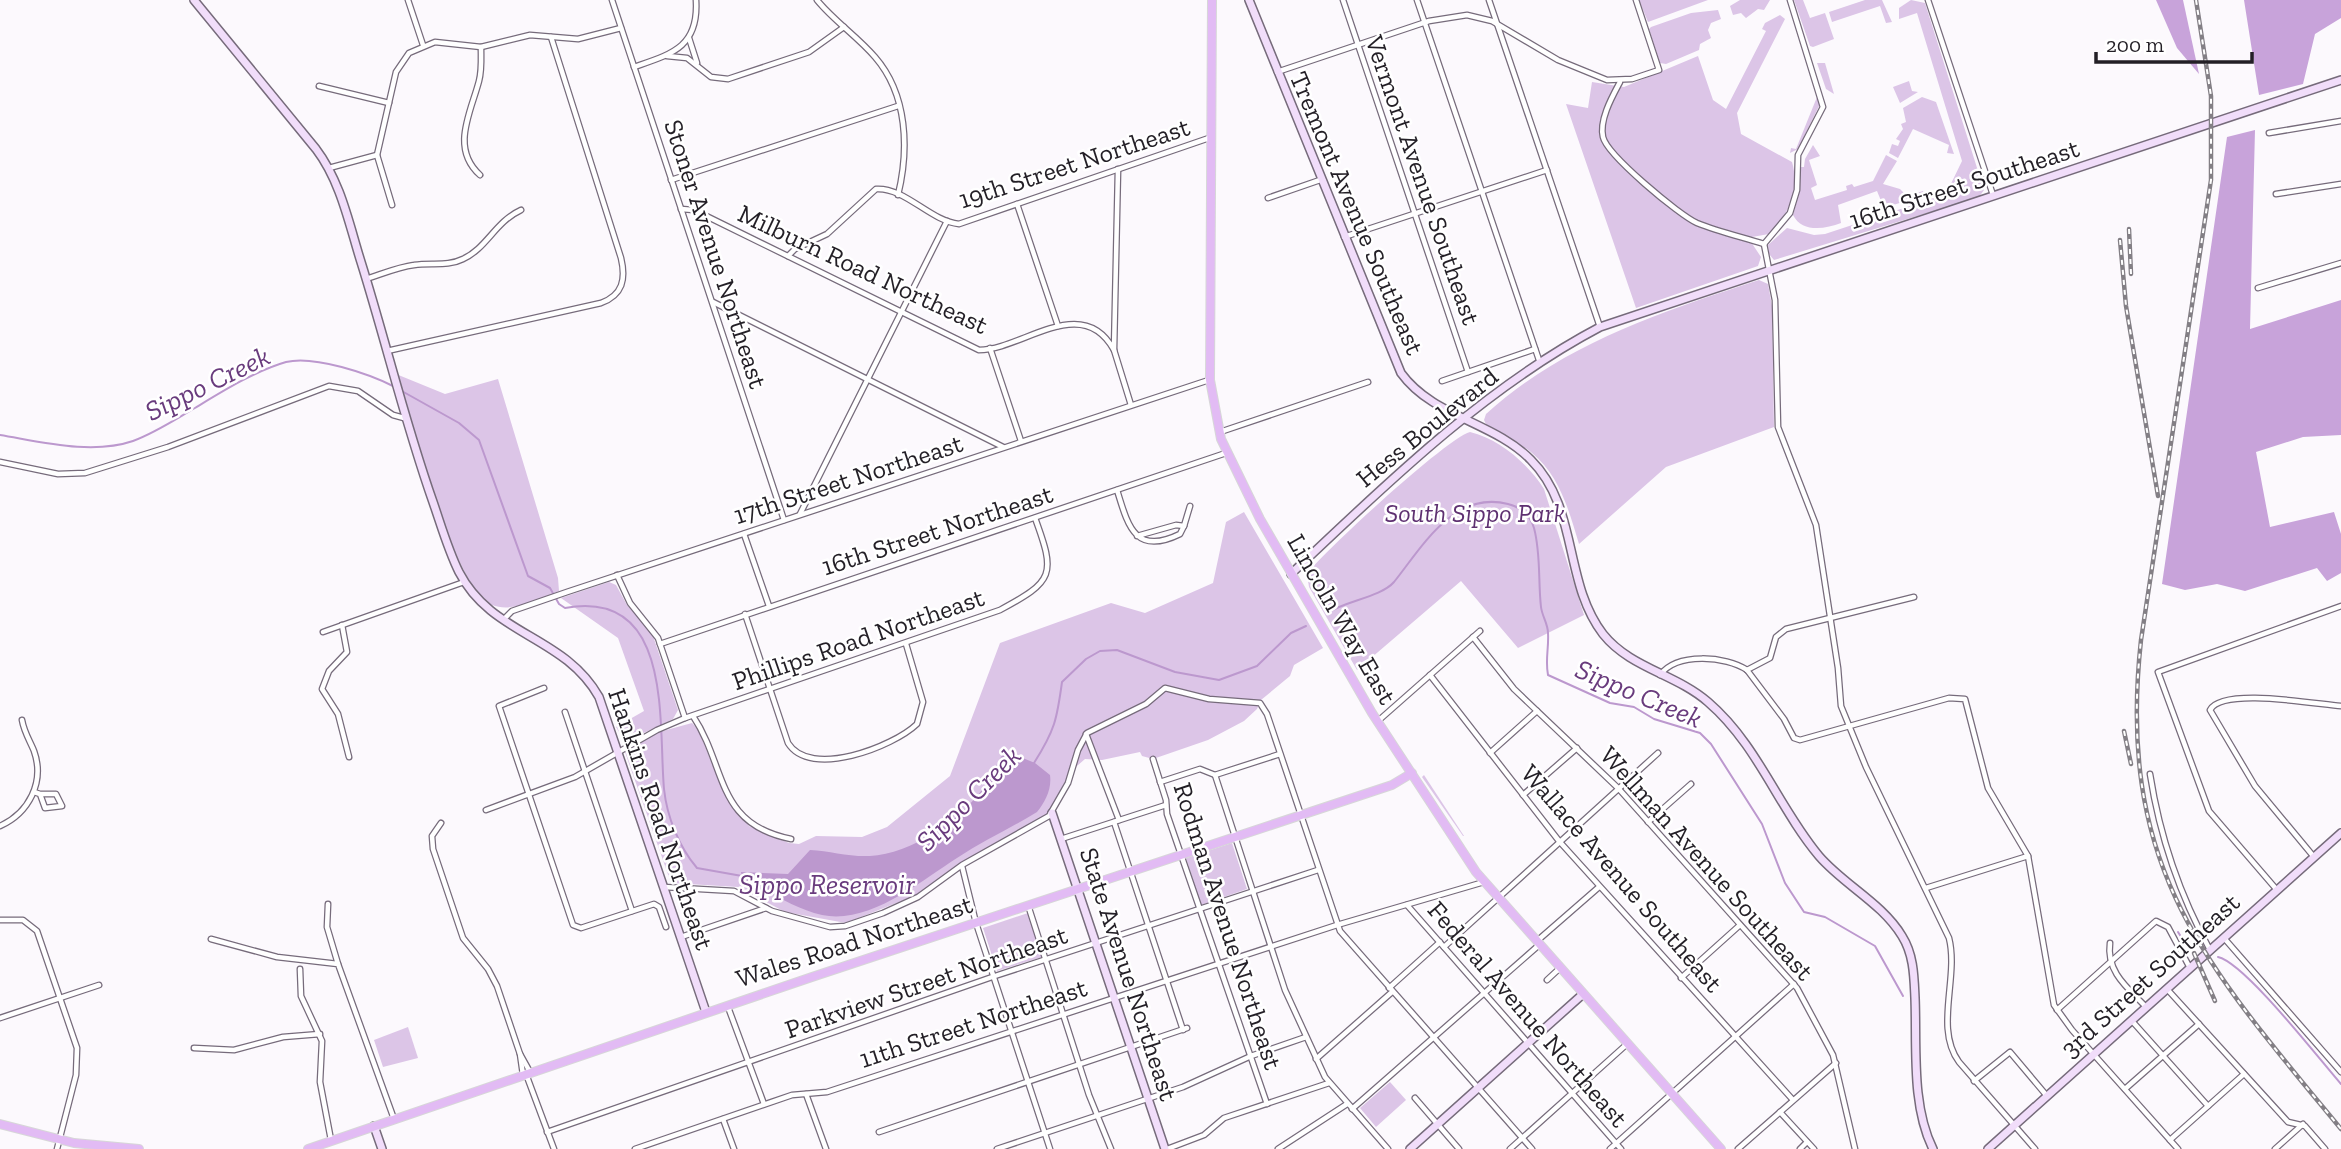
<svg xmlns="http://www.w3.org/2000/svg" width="2341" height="1149" font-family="'Zilla Slab',serif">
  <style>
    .green { fill: #dcc5e7 }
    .forest { fill: #c8a3da }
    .water { fill: #bc98ce }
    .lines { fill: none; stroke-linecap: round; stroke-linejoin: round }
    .stream { stroke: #bc98ce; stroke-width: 2 }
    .street-casing { stroke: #766b7b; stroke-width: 7 }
    .secondary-casing { stroke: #766b7b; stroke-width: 10 }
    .primary-casing { stroke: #d7d7d8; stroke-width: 10 }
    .street { stroke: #fff; stroke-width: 4.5 }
    .secondary { stroke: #f1ddfa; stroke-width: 7 }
    .primary { stroke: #e2bbf4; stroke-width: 8 }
    .rail-casing { stroke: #837f85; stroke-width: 4.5 }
    .rail { stroke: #fff; stroke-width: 2; stroke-dasharray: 5; stroke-linecap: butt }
    .labels { text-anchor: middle; stroke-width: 5; stroke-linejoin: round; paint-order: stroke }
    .street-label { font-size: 26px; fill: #231f26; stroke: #fff }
    .park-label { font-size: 26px; font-style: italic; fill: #5e3071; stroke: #fff }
    .water-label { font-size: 28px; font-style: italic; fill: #693b7d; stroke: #fff }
  </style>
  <rect width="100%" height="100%" fill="#fcf9fd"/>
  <!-- green -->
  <g class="green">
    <polygon points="1639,0 1708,0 1648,22"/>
    <polygon points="1740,0 1770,0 1764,10 1758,9 1746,18 1741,13 1733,15 1730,6"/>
    <polygon points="1794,0 1803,0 1810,18 1825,13 1834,39 1813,47 1810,46"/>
    <polygon points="1865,0 1882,0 1892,22 1886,23 1880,6 1832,22 1829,12"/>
    <polygon points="1911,0 1925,3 1984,190 1979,197 1774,260 1769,254 1768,245 1787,228 1814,235 1825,234 1946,194 1962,161 1917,13 1899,19 1899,8"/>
    <polygon points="1718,10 1721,19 1711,23 1708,30 1711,38 1700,44 1699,50 1666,64 1660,63 1649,29 1651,27 1691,13"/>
    <path d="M 1780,15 L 1785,19 L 1737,113 L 1741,134 L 1792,162 C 1800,189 1789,215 1769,234 L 1752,237 L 1751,242 L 1761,257 L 1758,266 L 1636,308 L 1566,104 L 1588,108 L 1592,82 L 1624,87 L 1698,56 L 1713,100 L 1726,109 L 1766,31 L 1762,29 L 1765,23 Z"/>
    <polygon points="1817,63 1825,63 1834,94 1826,89"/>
    <polygon points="1909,81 1912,91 1918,92 1900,103 1893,87"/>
    <polygon points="1817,97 1820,104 1798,149 1790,153 1791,148 1796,149"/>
    <polygon points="1922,97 1936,102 1954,154 1947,153 1949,145 1913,129 1898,158 1889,153 1892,144 1898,146 1900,141 1896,139 1903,129 1901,124 1906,122 1903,108"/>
    <path d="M 1813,145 L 1820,156 L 1809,160 L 1817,185 L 1811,188 L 1815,200 L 1847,190 L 1846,186 L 1852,184 L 1854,187 L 1873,181 L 1886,155 L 1897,161 L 1883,184 L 1900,189 L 1907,196 L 1923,191 L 1924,195 L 1884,208 L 1877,191 L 1838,205 L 1841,223 C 1825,229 1802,233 1793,215 L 1800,190 L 1799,167 L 1804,167 L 1805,159 Z"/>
    <path d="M 1759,280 L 1768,284 L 1772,306 L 1774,427 L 1666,467 L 1579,544 C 1569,511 1560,476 1532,453 C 1519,441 1490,436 1484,420 L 1486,414 C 1563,344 1661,312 1759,280 Z"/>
    <path d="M 396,374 L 445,394 L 498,379 L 558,578 L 559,591 C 540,599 512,613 492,605 C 454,590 409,417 396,374 Z"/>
    <path d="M 1470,432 C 1500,439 1528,464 1544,489 L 1584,615 L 1518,648 L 1461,581 L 1357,670 L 1309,587 L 1307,574 C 1323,552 1447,438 1470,432 Z"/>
    <polygon points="1244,512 1323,648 1294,665 1290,676 1261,700 1257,709 1244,721 1208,740 1153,759 1142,756 1140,752 1102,760 1085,759 1070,772 1047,815 953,868 919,894 846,923 785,912 738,887 671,883 625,752 659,732 692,723 698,729 722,788 749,826 789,843 799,844 816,836 862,837 887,827 950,776 1000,643 1111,603 1145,613 1213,583 1226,522"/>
    <polygon points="609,582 616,585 627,605 652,633 678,710 673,719 625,742 616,727 644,711 618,638 561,598"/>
    <polygon points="1424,775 1464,836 1463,836 1422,777"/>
    <polygon points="1232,843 1247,889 1201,905 1186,858"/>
    <polygon points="1028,913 1042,957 997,971 983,928"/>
    <polygon points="408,1027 418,1058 383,1067 374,1040"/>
    <polygon points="1390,1082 1406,1100 1376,1127 1360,1108"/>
  </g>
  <!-- forest -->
  <g class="forest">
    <polygon points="2156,0 2183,0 2199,74 2177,48"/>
    <polygon points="2244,0 2341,0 2341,18 2315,34 2303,84 2259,95"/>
    <polygon points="2255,130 2250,329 2341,300 2341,435 2303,437 2256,452 2270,527 2334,512 2341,534 2341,573 2327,581 2317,568 2245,591 2217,584 2185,590 2162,584 2227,137"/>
  </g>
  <!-- water -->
  <path class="water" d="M 1008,752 L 1035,763 L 1050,775 C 1052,789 1045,802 1037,812 C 1011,828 983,841 957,858 C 921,881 869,925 822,915 C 794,909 770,890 743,883 L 741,872 L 788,874 L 810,850 C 830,851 849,857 870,856 C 911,854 961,820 984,787 C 992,777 996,764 1003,754 Z"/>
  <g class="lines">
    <!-- stream -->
    <g class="stream">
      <path d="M 400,390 L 459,423 L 479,440 L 528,576 L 550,588 L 559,604 L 565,608 C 674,588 658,723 664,789 C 667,817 679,847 697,868 L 742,876"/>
      <path d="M 0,435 C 42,442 92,455 133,441 C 155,433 176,419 195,408 C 223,391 255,371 286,362 C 314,355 370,374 395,387"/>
      <path d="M 1327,613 C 1345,601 1381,597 1394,582 C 1422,547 1454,490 1508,504 C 1520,507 1530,515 1534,528 C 1541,554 1538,581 1541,607 C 1542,616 1548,624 1548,633 C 1549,648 1545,660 1548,675 L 1610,703 L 1634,707 L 1654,719 L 1700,733 L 1711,744 L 1762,824 L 1785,883 L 1804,912 L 1825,917 L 1875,946 L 1903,996"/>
      <path d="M 1034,763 C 1055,730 1057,719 1062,682 L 1086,659 L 1100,651 L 1117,650 L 1175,672 L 1219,680 L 1257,666 L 1291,633 L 1306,626"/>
      <polyline points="2178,932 2190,951"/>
      <path d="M 2218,957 C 2245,963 2319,1059 2341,1084"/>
    </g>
    <defs>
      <g id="street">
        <polyline points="408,0 423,45"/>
        <polyline points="612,0 784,520"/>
        <path d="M 817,0 C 834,21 857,36 875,57 C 908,95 909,150 898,195"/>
        <polyline points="1343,0 1468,372"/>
        <polyline points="1417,0 1540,363"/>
        <polyline points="1489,0 1600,327"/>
        <polyline points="1928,0 1993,195"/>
        <polyline points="689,38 697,63"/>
        <polyline points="667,56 687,58 711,77 728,79 809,52 844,27"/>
        <path d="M 634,67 C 672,54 699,47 696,0"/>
        <polyline points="1277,72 1429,21 1467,15 1492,21 1558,60 1607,80 1632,79 1659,70 1636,0"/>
        <path d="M 1620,82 C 1612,97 1599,120 1603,137 C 1607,155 1679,215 1697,223 C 1719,232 1742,237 1764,244"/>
        <polyline points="319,86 389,103"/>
        <polyline points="2269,133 2341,121"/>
        <polyline points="329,168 377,155"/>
        <polyline points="1118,169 1114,350 1131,405"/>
        <path d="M 480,175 C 450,148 471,112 479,81 C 482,70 481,58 481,47"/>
        <polyline points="671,180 898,106"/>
        <polyline points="2276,194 2341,184"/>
        <polyline points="1268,198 1320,180"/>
        <polyline points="1017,204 1058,326"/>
        <polyline points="392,205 377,155 396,72 409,53 435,42 481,47 530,35 578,39 621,28"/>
        <path d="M 681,209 L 694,210 L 979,350 C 1022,350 1082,292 1114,350"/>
        <polyline points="1344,237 1547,170"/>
        <path d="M 1764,244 L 1775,300 L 1778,427 L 1816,525 L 1838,668 L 1841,706 L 1866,767 L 1949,938 C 1959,978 1934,1028 1959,1062 L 2035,1149"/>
        <polyline points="1764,244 1790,213 1797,190 1798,155 1823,107 1790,0"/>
        <path d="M 788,256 L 795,249 L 827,234 L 876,189 C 905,187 930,221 959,224 L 1212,137"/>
        <path d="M 366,279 C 382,274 398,267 414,265 C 431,262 447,267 463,259 C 487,248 495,222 521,210"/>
        <polyline points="2258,288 2341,263"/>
        <polyline points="713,302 1003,447"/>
        <polyline points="990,348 1021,441"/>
        <path d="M 387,351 L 601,303 C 623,295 626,279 621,258 L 551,37"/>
        <polyline points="1442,381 1535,349"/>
        <polyline points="1220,432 1368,382"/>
        <polyline points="0,462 58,474 85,473 168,447 329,386 358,391 393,415 404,418"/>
        <path d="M 1117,490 C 1128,526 1135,556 1180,534 L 1184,526 L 1176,525 L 1137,536"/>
        <polyline points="800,514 947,221"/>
        <polyline points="1184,526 1190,506"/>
        <polyline points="744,534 769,606"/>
        <polyline points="617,575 630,603 658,638 685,718"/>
        <path d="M 745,614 L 788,743 C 810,779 893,747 917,724 L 923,702 L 906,644"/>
        <polyline points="503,620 512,611 567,592 1209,380"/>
        <polyline points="342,625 347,652 329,671 322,689 338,714 349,757"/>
        <polyline points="323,632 464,582"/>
        <polyline points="1473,637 1514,689 1618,788 1797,988 1833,1055 1855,1149"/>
        <polyline points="660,644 1226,453"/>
        <polyline points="1747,670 1784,719 1794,738 1800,740 1949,698 1965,699 1988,788 2028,856 2054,1005 2072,1030 2178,1149"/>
        <polyline points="1747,670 1770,658 1776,637 1786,629 1914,597"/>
        <polyline points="1430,675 1559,841 1793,1100"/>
        <path d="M 1660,675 C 1677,652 1726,656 1747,670"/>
        <polyline points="544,688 499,706 573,925 581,928 654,904 659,907 666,927"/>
        <polyline points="565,712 632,911"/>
        <path d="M 693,716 C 727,767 715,824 791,839"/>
        <polyline points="1378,721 1480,631"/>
        <polyline points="1086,734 1119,820"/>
        <polyline points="1490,753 1537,711"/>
        <polyline points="1153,759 1166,800 1167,814 1267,1104"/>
        <path d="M 2150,774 C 2160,838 2179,894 2210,950"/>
        <polyline points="1215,775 1285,990 1325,1077 1388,1149"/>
        <polyline points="1160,782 1200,769 1215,775 1280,754"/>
        <polyline points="34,792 40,794 45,808 62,806 56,794 40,794"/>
        <polyline points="1523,795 1577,748"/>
        <path d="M 486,810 L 575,777 L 657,730 L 685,718 L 1000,610 C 1054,581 1056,575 1035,518"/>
        <polyline points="1114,822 1183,1030"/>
        <polyline points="1648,822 1691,784"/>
        <polyline points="441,823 432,836 433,849 463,938 488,969 497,986 520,1054 523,1075"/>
        <path d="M 0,826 C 29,813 45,782 34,751 C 30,741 24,732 22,720"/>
        <polyline points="1061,839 1166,805"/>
        <path d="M 2314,857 L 2255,786 L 2210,710 C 2222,687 2315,704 2341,706"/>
        <polyline points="962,866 976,923 1050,1149"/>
        <polyline points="664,887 734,891 772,911 830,927 845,926 883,913 918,897 962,865 1049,816 1068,783 1078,750 1087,733 1146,704 1165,688 1209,699 1260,703 1267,714 1340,931 1532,1149"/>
        <polyline points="1926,888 2028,856"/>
        <polyline points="2277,890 2209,811 2158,672 2341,606"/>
        <polyline points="328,904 327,927 338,964"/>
        <polyline points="1028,905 1089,1095 1111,1149"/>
        <polyline points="1407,905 1621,1149"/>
        <polyline points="0,920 23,920 37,931 77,1048 76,1075 57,1149"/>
        <polyline points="681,937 766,908"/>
        <polyline points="2224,938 2341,1072"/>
        <polyline points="211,939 277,957 338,964 394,1119"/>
        <polyline points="1537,941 1599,887"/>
        <path d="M 2110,943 C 2106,972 2128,988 2146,1007"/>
        <polyline points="1444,947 1658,753"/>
        <polyline points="300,969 301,996 322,1041 320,1082 331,1140"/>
        <polyline points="1681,978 1740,925"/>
        <polyline points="1547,980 1560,968"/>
        <polyline points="1389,988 1440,942"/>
        <polyline points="2167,989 2288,1122 2305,1126 2325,1149"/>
        <polyline points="728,1007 764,1104"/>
        <polyline points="2057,1010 2156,921 2168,927 2190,968"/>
        <polyline points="0,1018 99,985"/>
        <polyline points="2132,1021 2208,1106"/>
        <polyline points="194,1048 234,1050 283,1037 320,1034"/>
        <polyline points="520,1054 530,1072"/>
        <polyline points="1316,1059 1392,992"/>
        <polyline points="526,1074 554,1149"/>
        <polyline points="1974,1081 2010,1052 2047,1096"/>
        <polyline points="2125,1089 2199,1024"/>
        <polyline points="806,1094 826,1149"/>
        <polyline points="1415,1098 1459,1149"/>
        <polyline points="1352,1109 1539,945"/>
        <polyline points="1780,1112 1814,1149"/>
        <polyline points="723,1119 734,1149"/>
        <polyline points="547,1132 995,976 1318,870"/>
        <polyline points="879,1132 1187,1028"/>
        <polyline points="2170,1140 2244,1074"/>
        <polyline points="635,1149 792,1095 827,1092 1337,925 1484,882"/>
        <polyline points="997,1149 1183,1087 1251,1056 1306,1037"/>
        <polyline points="1167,1149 1204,1135 1224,1118 1329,1083"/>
        <polyline points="1278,1149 1347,1104"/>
        <polyline points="1510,1149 1627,1044"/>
        <polyline points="1610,1149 1794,984"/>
        <polyline points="1738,1149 1836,1063"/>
        <polyline points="1800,1149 1807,1142"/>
        <polyline points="2275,1149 2303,1124"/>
      </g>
      <g id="secondary">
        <path d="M 194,0 L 316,149 C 341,182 349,224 361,262 C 386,342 405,423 433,502 C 441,525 448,550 459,572 C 492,636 564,635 599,697 L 706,1012"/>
        <path d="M 1249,0 L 1401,373 C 1433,417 1494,422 1531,460 C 1579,508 1563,582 1603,634 C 1630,668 1676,674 1708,702 C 1758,745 1778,807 1819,856 C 1844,885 1882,903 1902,936 C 1914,955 1914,977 1915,998 C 1917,1046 1911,1105 1933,1149"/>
        <path d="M 1291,574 C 1385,485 1484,388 1600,327 L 2341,80"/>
        <polyline points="1052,813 1165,1149"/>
        <polyline points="374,1126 382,1149"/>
        <polyline points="1410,1149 1583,994"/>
        <polyline points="1988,1149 2341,833"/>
      </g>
      <g id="primary">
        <polyline points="1212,0 1210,380 1221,439 1260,519 1372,713 1476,872 1721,1149"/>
        <polyline points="0,1124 74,1143 139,1149"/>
        <polyline points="308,1149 812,977 1392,785 1412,773"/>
      </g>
    </defs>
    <!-- street casing -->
    <use href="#street" class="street-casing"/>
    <!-- secondary casing -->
    <use href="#secondary" class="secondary-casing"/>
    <!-- primary casing -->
    <use href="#primary" class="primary-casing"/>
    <!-- street -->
    <use href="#street" class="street"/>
    <!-- secondary -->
    <use href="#secondary" class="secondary"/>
    <!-- primary -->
    <use href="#primary" class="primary"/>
    <defs>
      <g id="rail">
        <path d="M 2196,0 L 2211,96 L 2211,180 L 2141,640 C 2116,869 2205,964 2341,1129"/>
        <polyline points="2129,229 2131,274"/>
        <polyline points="2120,240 2126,306 2158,496"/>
        <polyline points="2124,731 2131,764"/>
        <polyline points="2194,953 2215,1001"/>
      </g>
    </defs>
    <!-- rail casing -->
    <use href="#rail" class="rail-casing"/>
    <!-- rail -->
    <use href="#rail" class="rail"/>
  </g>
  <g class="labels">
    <!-- street labels -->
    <g class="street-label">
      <text transform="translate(1074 163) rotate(-18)" y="9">19th Street Northeast</text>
      <text transform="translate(1423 180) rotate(71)" y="9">Vermont Avenue Southeast</text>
      <text transform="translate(1964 184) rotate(-18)" y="9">16th Street Southeast</text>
      <text transform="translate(1357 213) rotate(67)" y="9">Tremont Avenue Southeast</text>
      <text transform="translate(716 254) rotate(72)" y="9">Stoner Avenue Northeast</text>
      <text transform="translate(863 269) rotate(25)" y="9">Milburn Road Northeast</text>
      <text transform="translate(1427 427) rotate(-39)" y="9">Hess Boulevard</text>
      <text transform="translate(848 479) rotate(-18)" y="9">17th Street Northeast</text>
      <text transform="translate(937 530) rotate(-18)" y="9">16th Street Northeast</text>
      <text transform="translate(1342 619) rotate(60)" y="9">Lincoln Way East</text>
      <text transform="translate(858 639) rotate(-19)" y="9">Phillips Road Northeast</text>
      <text transform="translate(661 819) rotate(71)" y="9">Hankins Road Northeast</text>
      <text transform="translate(1707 863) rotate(48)" y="9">Wellman Avenue Southeast</text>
      <text transform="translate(1622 878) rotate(49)" y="9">Wallace Avenue Southeast</text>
      <text transform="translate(1228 926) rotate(72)" y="9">Rodman Avenue Northeast</text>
      <text transform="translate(854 941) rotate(-18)" y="9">Wales Road Northeast</text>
      <text transform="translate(1129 974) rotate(72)" y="9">State Avenue Northeast</text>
      <text transform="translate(2150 975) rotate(-42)" y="9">3rd Street Southeast</text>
      <text transform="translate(926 982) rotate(-19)" y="9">Parkview Street Northeast</text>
      <text transform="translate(1528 1014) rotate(49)" y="9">Federal Avenue Northeast</text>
      <text transform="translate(973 1023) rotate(-18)" y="9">11th Street Northeast</text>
    </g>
    <!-- park labels -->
    <g class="park-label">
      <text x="1475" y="522">South Sippo Park</text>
    </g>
    <!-- water labels -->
    <g class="water-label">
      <text transform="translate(207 383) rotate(-26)" y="10">Sippo Creek</text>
      <text transform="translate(1639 693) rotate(23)" y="10">Sippo Creek</text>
      <text transform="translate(968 798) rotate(-45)" y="10">Sippo Creek</text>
      <text x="827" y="894">Sippo Reservoir</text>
    </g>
  </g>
  <!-- scale -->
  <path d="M2096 52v10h156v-10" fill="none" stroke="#231f26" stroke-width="3.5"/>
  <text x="2106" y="52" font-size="21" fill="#231f26" stroke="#ffffff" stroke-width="5" paint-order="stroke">200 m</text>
</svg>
